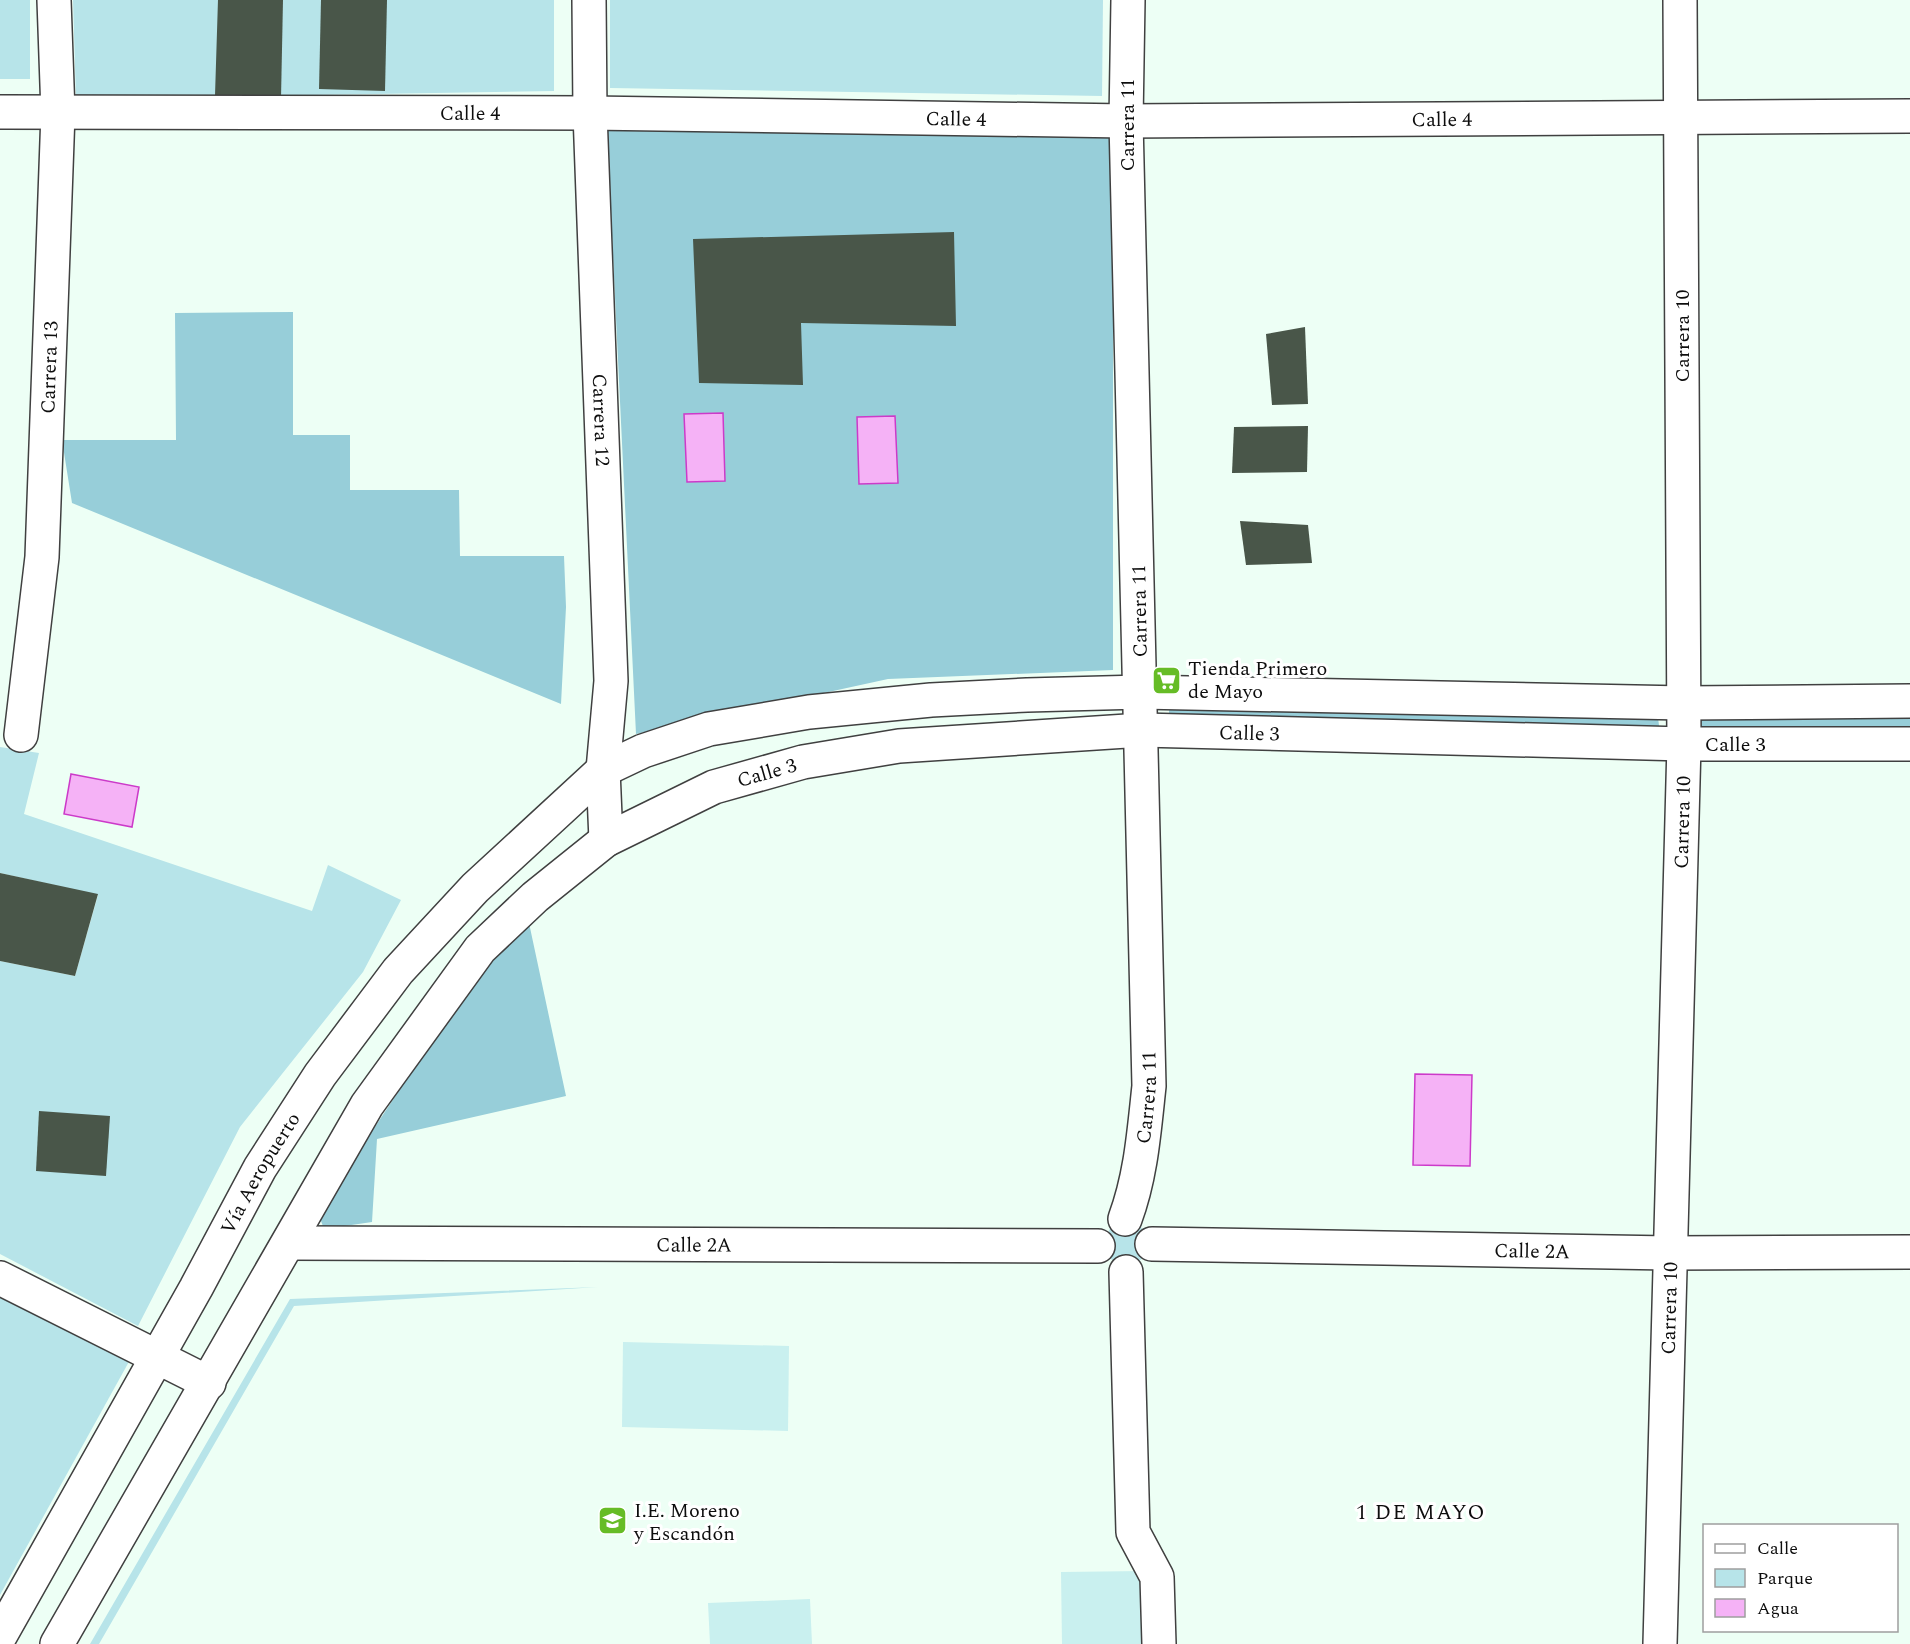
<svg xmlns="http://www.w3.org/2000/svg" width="1910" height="1644" font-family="Spectral,serif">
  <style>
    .green { fill: #b7e4e9 }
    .forest { fill: #97ced9 }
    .pitch { fill: #c9f0ef }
    .water { fill: #f5b2f6; stroke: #cc3ac9; stroke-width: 1.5 }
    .building { fill: #495649 }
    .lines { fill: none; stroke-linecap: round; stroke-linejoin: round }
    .street-casing { stroke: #404040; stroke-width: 36 }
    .street { stroke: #fff; stroke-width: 33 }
    .labels { text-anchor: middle; stroke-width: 6; stroke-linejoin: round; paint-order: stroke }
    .street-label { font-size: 20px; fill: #0d0d0d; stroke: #fff }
    .poi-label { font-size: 20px; fill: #0d0d0d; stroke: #fff; text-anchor: start }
    .neighbourhood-label { font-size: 21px; letter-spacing: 1.5px; fill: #0d0d0d; stroke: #fff }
  </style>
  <rect width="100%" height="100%" fill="#edfff5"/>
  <!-- green -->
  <g class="green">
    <rect x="0" y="0" width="30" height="79"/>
    <polygon points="73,0 554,0 554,91 76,99"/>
    <polygon points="610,0 1103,0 1102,96 610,88"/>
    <polygon points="0,747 39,753 24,814 312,911 328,865 401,900 363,972 240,1127 138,1326 0,1254 0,961 75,976 98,895 0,873"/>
    <path d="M 1139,1225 C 1145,1231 1145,1235 1146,1242 C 1150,1272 1105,1273 1106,1244 C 1107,1237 1107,1233 1111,1227 Z"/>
    <polygon points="0,1287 131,1358 0,1595"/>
    <polygon points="598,1287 294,1306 99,1644 90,1644 290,1299"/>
  </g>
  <!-- forest -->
  <g class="forest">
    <polygon points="607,131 1113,133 1113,670 888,679 636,734"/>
    <polygon points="293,312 293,435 350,435 350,490 459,490 460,556 564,556 566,607 561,704 72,503 62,440 176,440 175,313"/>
    <polygon points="1169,702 1657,710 1660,733 1169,722"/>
    <polygon points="1700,710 1910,710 1910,734 1701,735"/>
    <polygon points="529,923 566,1096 377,1139 372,1222 324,1229 318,1213 488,956"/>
  </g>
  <!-- pitch -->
  <g class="pitch">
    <polygon points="623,1342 789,1346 788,1431 622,1427"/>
    <polygon points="1144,1571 1145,1644 1062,1644 1061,1572"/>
    <polygon points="810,1599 812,1644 710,1644 708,1603"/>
  </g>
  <!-- water -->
  <g class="water">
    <polygon points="723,413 725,481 687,482 684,414"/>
    <polygon points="895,416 898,483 859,484 857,417"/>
    <polygon points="71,774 139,787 132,827 64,814"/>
    <polygon points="1415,1074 1472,1075 1470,1166 1413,1165"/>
  </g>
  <!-- building -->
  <g class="building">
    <polygon points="218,0 283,0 281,98 215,95"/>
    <polygon points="321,0 387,0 385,91 319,89"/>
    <polygon points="954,232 956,326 801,323 803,385 699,383 693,239"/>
    <polygon points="1305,327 1308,404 1272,405 1266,334"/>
    <polygon points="1308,426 1307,472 1232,473 1234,427"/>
    <polygon points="1240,521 1308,525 1312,563 1246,565"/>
    <polygon points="0,873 98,894 75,976 0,961"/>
    <polygon points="39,1111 110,1116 106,1176 36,1171"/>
  </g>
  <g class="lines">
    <defs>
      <g id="street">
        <path id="s1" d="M 589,0 L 590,113 L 611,681 L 603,770 L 606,840"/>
        <path id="s2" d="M 0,112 L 590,113 L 1126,121 L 1910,116"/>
        <path id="s3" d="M 21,735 L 42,557 L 58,113 L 54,0"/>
        <path id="s4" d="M 1125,1219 C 1141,1176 1144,1132 1149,1086 L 1126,121 L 1128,0"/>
        <path id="s5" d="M 289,1243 L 1098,1246"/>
        <path id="s6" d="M 1152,1244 L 1669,1253 L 1910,1252"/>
        <polyline points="1126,1272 1133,1532 1157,1577 1159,1644"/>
        <polyline points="0,1278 209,1383"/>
        <path id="s7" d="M 0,1636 L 196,1288 L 260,1168 L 320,1075 L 398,971 L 475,888 L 603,770 L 643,751 L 709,729 L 809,712 L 931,700 L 1027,695 L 1141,692 L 1684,703 L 1910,701"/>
        <path id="s8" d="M 57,1644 L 367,1105 L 480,949 L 535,897 L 606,840 L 714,787 L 803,762 L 899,746 L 1142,730 L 1684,744 L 1910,744"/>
        <path id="s9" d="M 1660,1644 L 1684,744 L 1680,0"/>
      </g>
    </defs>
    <!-- street casing -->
    <use href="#street" class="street-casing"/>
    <!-- street -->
    <use href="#street" class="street"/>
  </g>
  <!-- icons -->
  <defs>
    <symbol id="supermarket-square" viewBox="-11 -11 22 22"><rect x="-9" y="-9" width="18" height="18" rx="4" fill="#66bc26" stroke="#fff"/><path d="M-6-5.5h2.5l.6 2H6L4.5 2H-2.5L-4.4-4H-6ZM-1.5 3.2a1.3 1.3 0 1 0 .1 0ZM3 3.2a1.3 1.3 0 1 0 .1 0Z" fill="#fff"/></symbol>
    <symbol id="school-square" viewBox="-11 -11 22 22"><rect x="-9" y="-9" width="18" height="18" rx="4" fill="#66bc26" stroke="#fff"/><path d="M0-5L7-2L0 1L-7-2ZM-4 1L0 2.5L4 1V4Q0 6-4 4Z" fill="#fff"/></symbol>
  </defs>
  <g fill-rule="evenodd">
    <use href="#supermarket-square" x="1150" y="664" width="33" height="33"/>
    <use href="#school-square" x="596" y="1504" width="33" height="33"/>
  </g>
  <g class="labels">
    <!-- street labels -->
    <g class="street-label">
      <text dy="7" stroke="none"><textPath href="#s2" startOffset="470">Calle 4</textPath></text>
      <text dy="7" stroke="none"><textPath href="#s2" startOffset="956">Calle 4</textPath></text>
      <text dy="7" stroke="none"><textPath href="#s2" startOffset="1442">Calle 4</textPath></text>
      <text transform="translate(1127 125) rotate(-90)" y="7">Carrera 11</text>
      <text transform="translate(1682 336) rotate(-90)" y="7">Carrera 10</text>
      <text dy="7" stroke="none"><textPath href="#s3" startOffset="369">Carrera 13</textPath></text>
      <text dy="7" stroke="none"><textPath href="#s1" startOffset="420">Carrera 12</textPath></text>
      <text transform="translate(1139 611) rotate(-91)" y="7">Carrera 11</text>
      <text dy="7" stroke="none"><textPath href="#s8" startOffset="1642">Calle 3</textPath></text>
      <text dy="7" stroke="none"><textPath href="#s8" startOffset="2128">Calle 3</textPath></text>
      <text dy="7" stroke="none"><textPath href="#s8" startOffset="1156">Calle 3</textPath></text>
      <text dy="7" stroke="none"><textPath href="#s9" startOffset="822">Carrera 10</textPath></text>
      <text dy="7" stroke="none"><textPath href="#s4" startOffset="124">Carrera 11</textPath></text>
      <text dy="7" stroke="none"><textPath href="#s7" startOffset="531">Vía Aeropuerto</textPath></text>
      <text dy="7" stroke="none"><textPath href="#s5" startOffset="405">Calle 2A</textPath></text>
      <text dy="7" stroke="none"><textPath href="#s6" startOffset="380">Calle 2A</textPath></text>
      <text dy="7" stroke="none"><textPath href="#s9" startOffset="336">Carrera 10</textPath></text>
    </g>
    <!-- poi labels -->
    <g class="poi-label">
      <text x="1188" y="675">Tienda Primero<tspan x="1188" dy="23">de Mayo</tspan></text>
      <text x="634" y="1517">I.E. Moreno<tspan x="634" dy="23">y Escandón</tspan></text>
    </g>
    <!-- neighbourhood labels -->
    <g class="neighbourhood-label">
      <text x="1421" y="1519">1 DE MAYO</text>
    </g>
  </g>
  <!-- legend -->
  <rect x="1703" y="1524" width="195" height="108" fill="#ffffff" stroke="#9e9e9e" stroke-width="1.5"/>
  <rect x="1715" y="1544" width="30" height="9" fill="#ffffff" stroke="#9e9e9e" stroke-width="1.5"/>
  <text x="1757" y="1554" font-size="18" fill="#0d0d0d">Calle</text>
  <rect x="1715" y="1569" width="30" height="18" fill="#b7e4e9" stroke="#9e9e9e" stroke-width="1.5"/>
  <text x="1757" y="1584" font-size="18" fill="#0d0d0d">Parque</text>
  <rect x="1715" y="1599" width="30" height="18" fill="#f5b2f6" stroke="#9e9e9e" stroke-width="1.5"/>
  <text x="1757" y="1614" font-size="18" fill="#0d0d0d">Agua</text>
</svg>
